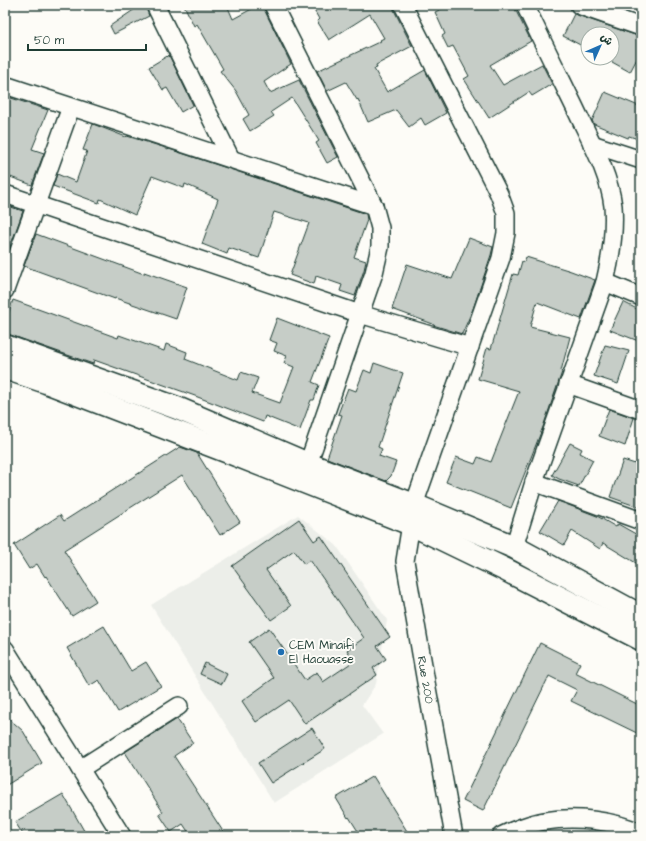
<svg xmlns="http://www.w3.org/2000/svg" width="646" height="841" font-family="'Architects Daughter','Playpen Sans Arabic',sans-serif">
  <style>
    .built { fill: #eceee9 }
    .building { fill: #c6cdc7; stroke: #1f3d34 }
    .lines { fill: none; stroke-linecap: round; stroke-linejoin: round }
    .minor-casing { stroke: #1f3d34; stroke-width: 20 }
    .major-casing { stroke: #1f3d34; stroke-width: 25 }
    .minor { stroke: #fdfcf7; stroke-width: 17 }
    .major { stroke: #fdfcf7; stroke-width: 22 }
    .poi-dot { fill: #1f6fb2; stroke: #fdfcf7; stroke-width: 1.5 }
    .labels { text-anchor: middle; stroke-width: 4; stroke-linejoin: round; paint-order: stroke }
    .poi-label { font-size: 12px; fill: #1f3d34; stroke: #fdfcf7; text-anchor: start }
    .street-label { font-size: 12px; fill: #1f3d34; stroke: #fdfcf7 }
  </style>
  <rect width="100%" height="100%" fill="#fdfcf7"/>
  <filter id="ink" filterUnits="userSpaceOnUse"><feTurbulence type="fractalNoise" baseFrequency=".025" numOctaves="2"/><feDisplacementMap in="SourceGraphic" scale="8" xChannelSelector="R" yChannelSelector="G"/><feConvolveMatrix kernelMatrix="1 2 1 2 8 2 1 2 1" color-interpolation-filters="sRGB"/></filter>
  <g filter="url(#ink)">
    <!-- built -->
    <polygon class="built" points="298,515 336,545 387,620 376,684 362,705 383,734 274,803 151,605"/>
    <!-- building -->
    <g class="building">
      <polygon points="133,5 145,5 149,16 114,34 110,26 135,9"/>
      <polygon points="184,5 227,5 233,19 259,5 263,5 264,9 291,64 264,82 270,93 299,80 338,157 327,163 316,143 319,141 292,98 271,112 274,116 250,131 243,119 249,115 236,91 220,71 223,69 197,24 194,26"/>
      <polygon points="311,5 393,5 394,10 412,46 376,65 377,68 374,69 387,92 425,70 446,113 425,125 421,118 409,127 396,110 368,122 358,99 357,100 346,82 327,91 317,71 381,41 380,40 384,38 370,14 329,40 317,21 319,19"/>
      <polygon points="450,5 513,5 531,41 490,65 503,85 542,64 552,84 532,96 529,92 489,118 464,79 469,76 453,46 448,48 442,36 445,34 435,12"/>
      <polygon points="574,14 638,36 641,37 641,51 630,72 612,62 612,34 588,34 588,49 563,36"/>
      <polygon points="169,55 193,105 181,112 167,88 163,90 149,67"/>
      <polygon points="605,92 641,107 641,140 629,136 628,138 594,124 592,121"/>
      <polygon points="5,96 48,110 32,149 44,153 32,185 5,175"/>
      <polygon points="93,124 126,137 127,136 163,147 168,150 169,149 366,214 367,220 354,257 366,261 364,270 355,296 340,291 342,285 316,276 314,284 290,275 309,223 274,212 259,258 229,248 227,254 202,244 218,199 185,184 184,188 152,176 135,215 100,199 99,203 53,186 57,174 76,182 87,151 83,150"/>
      <polygon points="5,205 23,211 9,250 5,248"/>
      <polygon points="36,234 144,274 144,272 187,287 176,319 115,298 115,299 24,266"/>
      <polygon points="469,238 493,247 491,255 473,309 462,334 433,325 433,324 392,309 407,264 452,279"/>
      <polygon points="526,257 571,271 595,280 581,319 537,302 530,327 570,337 561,371 562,372 543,427 511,508 446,482 456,457 475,464 478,457 491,462 519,391 478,379 487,348 491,349 513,274 518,275 522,261 524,262"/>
      <polygon points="13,300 118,338 119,335 164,351 166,344 187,352 185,359 238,380 241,372 258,378 252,393 280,403 294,367 284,363 287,356 274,351 277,343 269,340 277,318 329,338 312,382 319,385 314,400 311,400 300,430 265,416 263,422 195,396 94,360 93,364 5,333 5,323"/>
      <polygon points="623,302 641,311 641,342 610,330"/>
      <polygon points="605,345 629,351 618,384 594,376"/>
      <polygon points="374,363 403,373 378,447 382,449 379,456 396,462 391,476 386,481 327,458 342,415 338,414 348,388 356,391 364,370 371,373"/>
      <polygon points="609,409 634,418 625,446 599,436"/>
      <polygon points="570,443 582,449 580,453 593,460 579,486 559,479 552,475"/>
      <polygon points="180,447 197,453 240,522 220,535 182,475 64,550 96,601 72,616 46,576 45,577 37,564 29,569 14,545 60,515 64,521"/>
      <polygon points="623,460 641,466 641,508 610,497"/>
      <polygon points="558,501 597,516 616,527 618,524 641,537 641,566 603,543 600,549 572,531 564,545 540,531"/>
      <polygon points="299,519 314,541 321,536 390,637 377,646 386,659 373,668 377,675 305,724 289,700 256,722 242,701 274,678 249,642 269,628 305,680 317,672 323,682 354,661 347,650 364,638 310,560 304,564 294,550 266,570 291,606 271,620 232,566"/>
      <polygon points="104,626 131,671 146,662 161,686 118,712 99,680 89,686 67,648"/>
      <polygon points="540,643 580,663 575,673 641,706 641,735 571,701 577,690 549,676 483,811 463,801"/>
      <polygon points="205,663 227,674 222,684 200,674"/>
      <polygon points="5,715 23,731 42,763 5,786"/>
      <polygon points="177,719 193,743 174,756 226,836 191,836 183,824 171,832 159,814 163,812 125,752"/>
      <polygon points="312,728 325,749 271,783 258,763"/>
      <polygon points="373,776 410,836 361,836 349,817 348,818 336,798"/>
      <polygon points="63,794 87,836 24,836 15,822"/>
    </g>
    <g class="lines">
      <defs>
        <g id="minor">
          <polyline points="155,5 231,159"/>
          <polyline points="273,5 374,206 380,228 380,247 374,273 308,464"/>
          <path id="s1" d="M 403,5 L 499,194 L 506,213 L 506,233 L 501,258 L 414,505 L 405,561 L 427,688 L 454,836"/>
          <polyline points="579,5 589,9 641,27"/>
          <polyline points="5,85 374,206"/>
          <polyline points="592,144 641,160"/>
          <polyline points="5,194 360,314 470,347"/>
          <polyline points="605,282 641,297"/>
          <polyline points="5,290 71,107"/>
          <polyline points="568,384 641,410"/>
          <polyline points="534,482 641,521"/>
          <path d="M 514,547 L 535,479 L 605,282 C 611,257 615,232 613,206 C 609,173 591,142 577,112 C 560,77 542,41 525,5"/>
          <polyline points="5,649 122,836"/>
          <polyline points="80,769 179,706"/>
          <path d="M 501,836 C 513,830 532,823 545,821 C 575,816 613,820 641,833"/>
        </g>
        <g id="major">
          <polyline points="5,346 177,408 308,464 414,505 514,547 641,616"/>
          <polyline points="5,368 46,382 231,453 411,524 506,570 641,639"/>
        </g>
      </defs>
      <!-- minor casing -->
      <use href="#minor" class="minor-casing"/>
      <!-- major casing -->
      <use href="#major" class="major-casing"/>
      <!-- minor -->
      <use href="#minor" class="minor"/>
      <!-- major -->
      <use href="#major" class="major"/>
    </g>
  </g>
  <!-- markers -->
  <circle class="poi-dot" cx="281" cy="652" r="4"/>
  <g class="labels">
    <!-- poi labels -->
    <g class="poi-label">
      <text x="289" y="649">CEM Minaifi<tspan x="289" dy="14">El Haouasse</tspan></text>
    </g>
    <!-- street labels -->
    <g class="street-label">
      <text dy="4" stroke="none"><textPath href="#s1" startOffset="717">Rue 200</textPath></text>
    </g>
  </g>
  <!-- margin -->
  <rect width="646" height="841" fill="none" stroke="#fdfcf7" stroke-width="20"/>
  <rect x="10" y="10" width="626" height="821" fill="none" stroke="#1f3d34" stroke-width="1.5" filter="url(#ink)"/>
  <!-- north arrow -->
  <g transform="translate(600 46) rotate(45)"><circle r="19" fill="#fdfcf7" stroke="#a4b0a9"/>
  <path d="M0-3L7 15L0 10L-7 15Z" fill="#1f6fb2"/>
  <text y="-6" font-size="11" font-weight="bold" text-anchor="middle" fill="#1f3d34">ش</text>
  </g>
  <!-- scale -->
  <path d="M28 44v6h118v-6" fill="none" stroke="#1f3d34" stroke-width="2"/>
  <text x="34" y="44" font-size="12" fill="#1f3d34" stroke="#fdfcf7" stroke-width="3" paint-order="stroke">50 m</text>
</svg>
